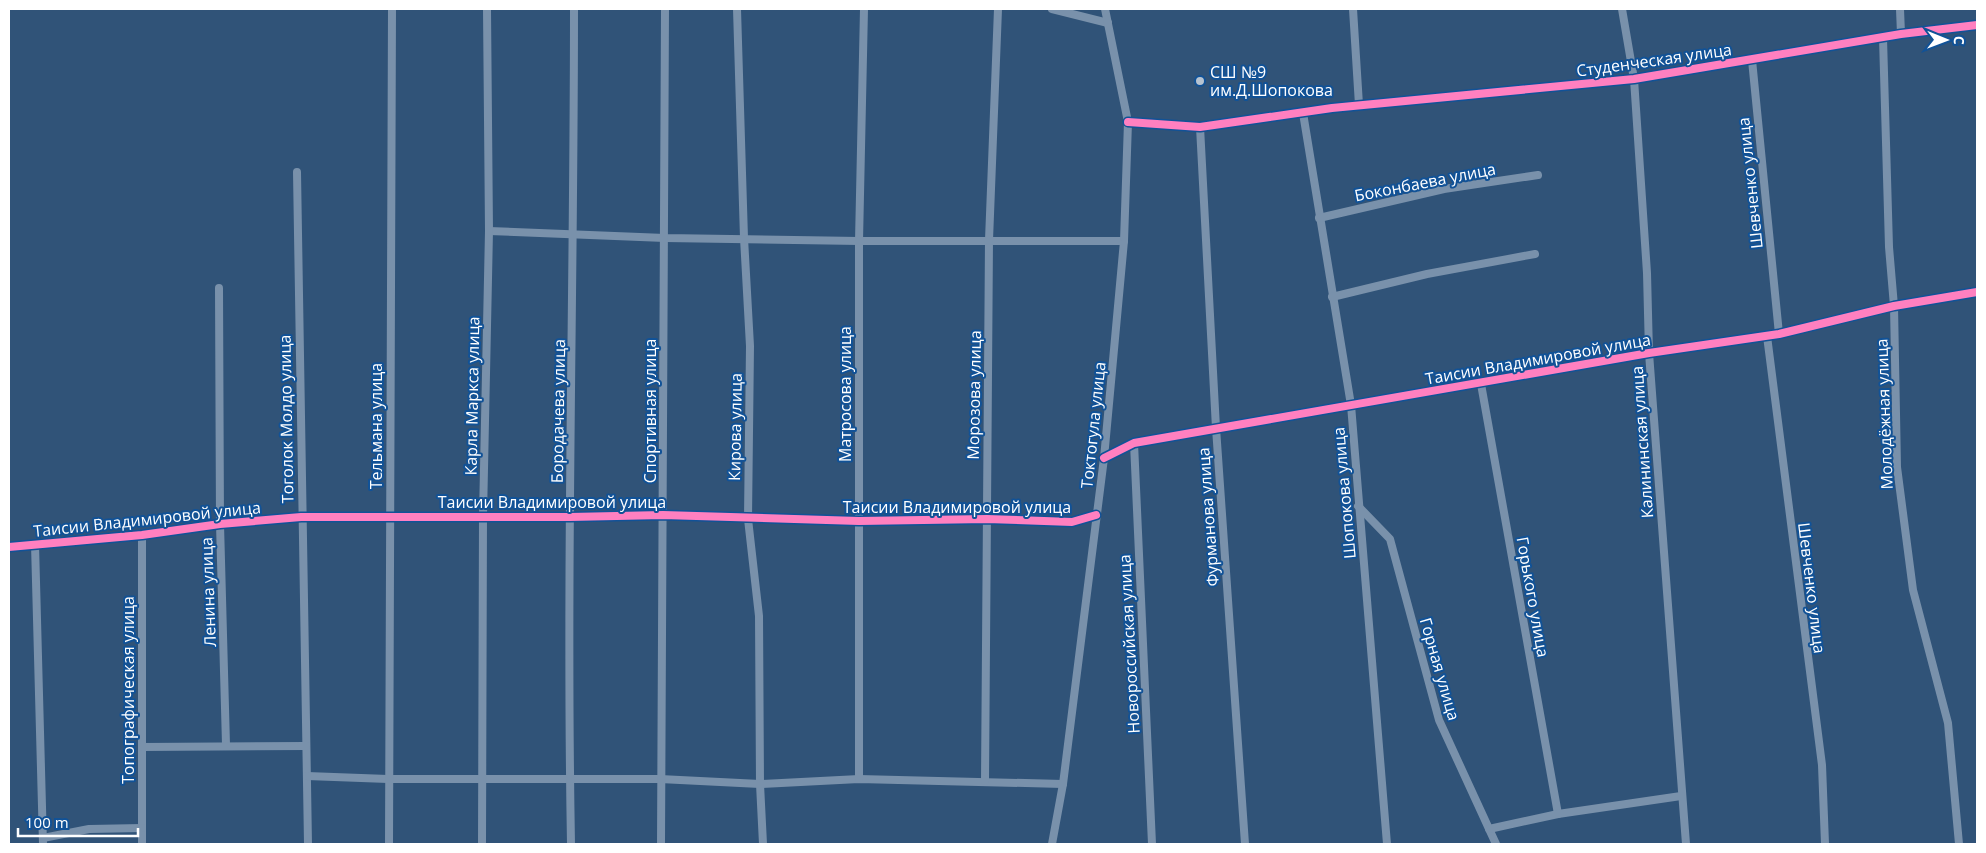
<svg xmlns="http://www.w3.org/2000/svg" width="1986" height="853" font-family="'Open Sans',sans-serif">
  <style>
    .lines { fill: none; stroke-linecap: round; stroke-linejoin: round }
    .minor { stroke: #7991ab; stroke-width: 8 }
    .cycleway-casing { stroke: #115297; stroke-width: 11 }
    .cycleway { stroke: #ff80c0; stroke-width: 8 }
    .poi-dot { fill: #b7c3d0; stroke: #115297; stroke-width: 2 }
    .labels { text-anchor: middle; stroke-width: 4; stroke-linejoin: round; paint-order: stroke }
    .street-label { font-size: 16px; fill: #fff; stroke: #115297 }
    .poi-label { font-size: 16px; fill: #fff; stroke: #115297; text-anchor: start }
  </style>
  <rect width="100%" height="100%" fill="#305378"/>
  <g class="lines">
    <!-- minor -->
    <g class="minor">
      <polyline points="737,9 744,238 750,346 748,519 759,616 760,784 763,844"/>
      <polyline points="1052,9 1108,23"/>
      <polyline points="1353,9 1359,105"/>
      <polyline points="1622,9 1634,79 1647,273 1649,353 1686,844"/>
      <polyline points="1900,9 1901,34"/>
      <polyline points="1883,38 1889,247 1894,306 1897,467 1913,590 1948,723 1959,844"/>
      <polyline points="1752,60 1779,334"/>
      <polyline points="1303,113 1351,405 1387,844"/>
      <polyline points="1128,122 1200,127 1332,108 1634,79 1901,34 1977,25"/>
      <polyline points="1200,127 1216,428 1245,844"/>
      <polyline points="297,172 308,844"/>
      <polyline points="1319,218 1444,189 1538,175"/>
      <polyline points="489,231 665,238 859,241 1124,241"/>
      <polyline points="219,288 220,524 226,745"/>
      <polyline points="1332,297 1427,274 1535,254"/>
      <polyline points="1767,336 1822,765 1825,844"/>
      <polyline points="1481,384 1558,814"/>
      <polyline points="1134,443 1152,844"/>
      <polyline points="1104,458 1134,443 1649,353 1779,334 1894,306 1977,292"/>
      <polyline points="1358,506 1390,539 1439,720 1496,844"/>
      <polyline points="142,535 142,844"/>
      <polyline points="35,544 43,844"/>
      <polyline points="9,547 142,535 220,524 301,517 570,517 663,515 859,521 987,519 1072,522 1096,515"/>
      <polyline points="142,747 306,746"/>
      <polyline points="307,776 388,779 660,779 760,784 859,779 1063,784"/>
      <polyline points="859,779 859,241 864,9"/>
      <polyline points="985,781 989,240 998,9"/>
      <polyline points="1489,829 1558,814 1681,796"/>
      <polyline points="43,838 89,829 142,828"/>
      <polyline points="389,844 392,9"/>
      <polyline points="482,844 483,516 489,231 487,9"/>
      <path d="M 571,844 C 566,566 574,287 574,9"/>
      <polyline points="661,844 665,9"/>
      <polyline points="1052,844 1063,784 1104,458 1124,241 1128,122 1105,9"/>
    </g>
    <defs>
      <g id="cycleway">
        <polyline points="1128,122 1200,127 1332,108 1634,79 1901,34 1977,25"/>
        <polyline points="1104,458 1134,443 1649,353 1779,334 1894,306 1977,292"/>
        <polyline points="9,547 142,535 220,524 301,517 570,517 663,515 859,521 987,519 1072,522 1096,515"/>
      </g>
    </defs>
    <!-- cycleway casing -->
    <use href="#cycleway" class="cycleway-casing"/>
    <!-- cycleway -->
    <use href="#cycleway" class="cycleway"/>
  </g>
  <!-- markers -->
  <circle class="poi-dot" cx="1200" cy="81" r="5"/>
  <g class="labels">
    <!-- street labels -->
    <g class="street-label">
      <text transform="translate(1654 60) rotate(-8)" y="6">Студенческая улица</text>
      <text transform="translate(1425 182) rotate(-11)" y="6">Боконбаева улица</text>
      <text transform="translate(1750 183) rotate(-96)" y="6">Шевченко улица</text>
      <text transform="translate(1538 359) rotate(-10)" y="6">Таисии Владимировой улица</text>
      <text transform="translate(845 394) rotate(-90)" y="6">Матросова улица</text>
      <text transform="translate(974 395) rotate(-89)" y="6">Морозова улица</text>
      <text transform="translate(472 396) rotate(-89)" y="6">Карла Маркса улица</text>
      <text transform="translate(558 411) rotate(-89)" y="6">Бородачева улица</text>
      <text transform="translate(650 411) rotate(-90)" y="6">Спортивная улица</text>
      <text transform="translate(1884 414) rotate(-92)" y="6">Молодёжная улица</text>
      <text transform="translate(286 419) rotate(-91)" y="6">Тоголок Молдо улица</text>
      <text transform="translate(1093 425) rotate(-84)" y="6">Токтогула улица</text>
      <text transform="translate(376 426) rotate(-90)" y="6">Тельмана улица</text>
      <text transform="translate(735 427) rotate(-89)" y="6">Кирова улица</text>
      <text transform="translate(1642 442) rotate(-94)" y="6">Калининская улица</text>
      <text transform="translate(1344 493) rotate(-95)" y="6">Шопокова улица</text>
      <text x="552" y="508">Таисии Владимировой улица</text>
      <text x="957" y="513">Таисии Владимировой улица</text>
      <text transform="translate(1208 517) rotate(-94)" y="6">Фурманова улица</text>
      <text transform="translate(147 519) rotate(-6)" y="6">Таисии Владимировой улица</text>
      <text transform="translate(1812 588) rotate(83)" y="6">Шевченко улица</text>
      <text transform="translate(208 592) rotate(-92)" y="6">Ленина улица</text>
      <text transform="translate(1533 597) rotate(80)" y="6">Горького улица</text>
      <text transform="translate(1129 644) rotate(-93)" y="6">Новороссийская улица</text>
      <text transform="translate(1440 669) rotate(74)" y="6">Горная улица</text>
      <text transform="translate(128 690) rotate(-90)" y="6">Топографическая улица</text>
    </g>
    <!-- poi labels -->
    <g class="poi-label">
      <text x="1210" y="78">СШ №9<tspan x="1210" dy="18">им.Д.Шопокова</tspan></text>
    </g>
  </g>
  <!-- border -->
  <rect width="1986" height="853" fill="none" stroke="#ffffff" stroke-width="20"/>
  <!-- north arrow -->
  <g transform="translate(1946 40) rotate(91)" stroke="#115297" stroke-width="4" paint-order="stroke">
  <path d="M0-4L9 19L0 12L-9 19Z" fill="#ffffff"/>
  <text y="-8" font-size="14" font-weight="bold" text-anchor="middle" fill="#ffffff">С</text>
  </g>
  <!-- scale -->
  <path d="M18 828v8h120v-8" fill="none" stroke="#ffffff" stroke-width="2.5"/>
  <text x="25" y="828" font-size="15" fill="#ffffff" stroke="#115297" stroke-width="4" paint-order="stroke">100 m</text>
</svg>
